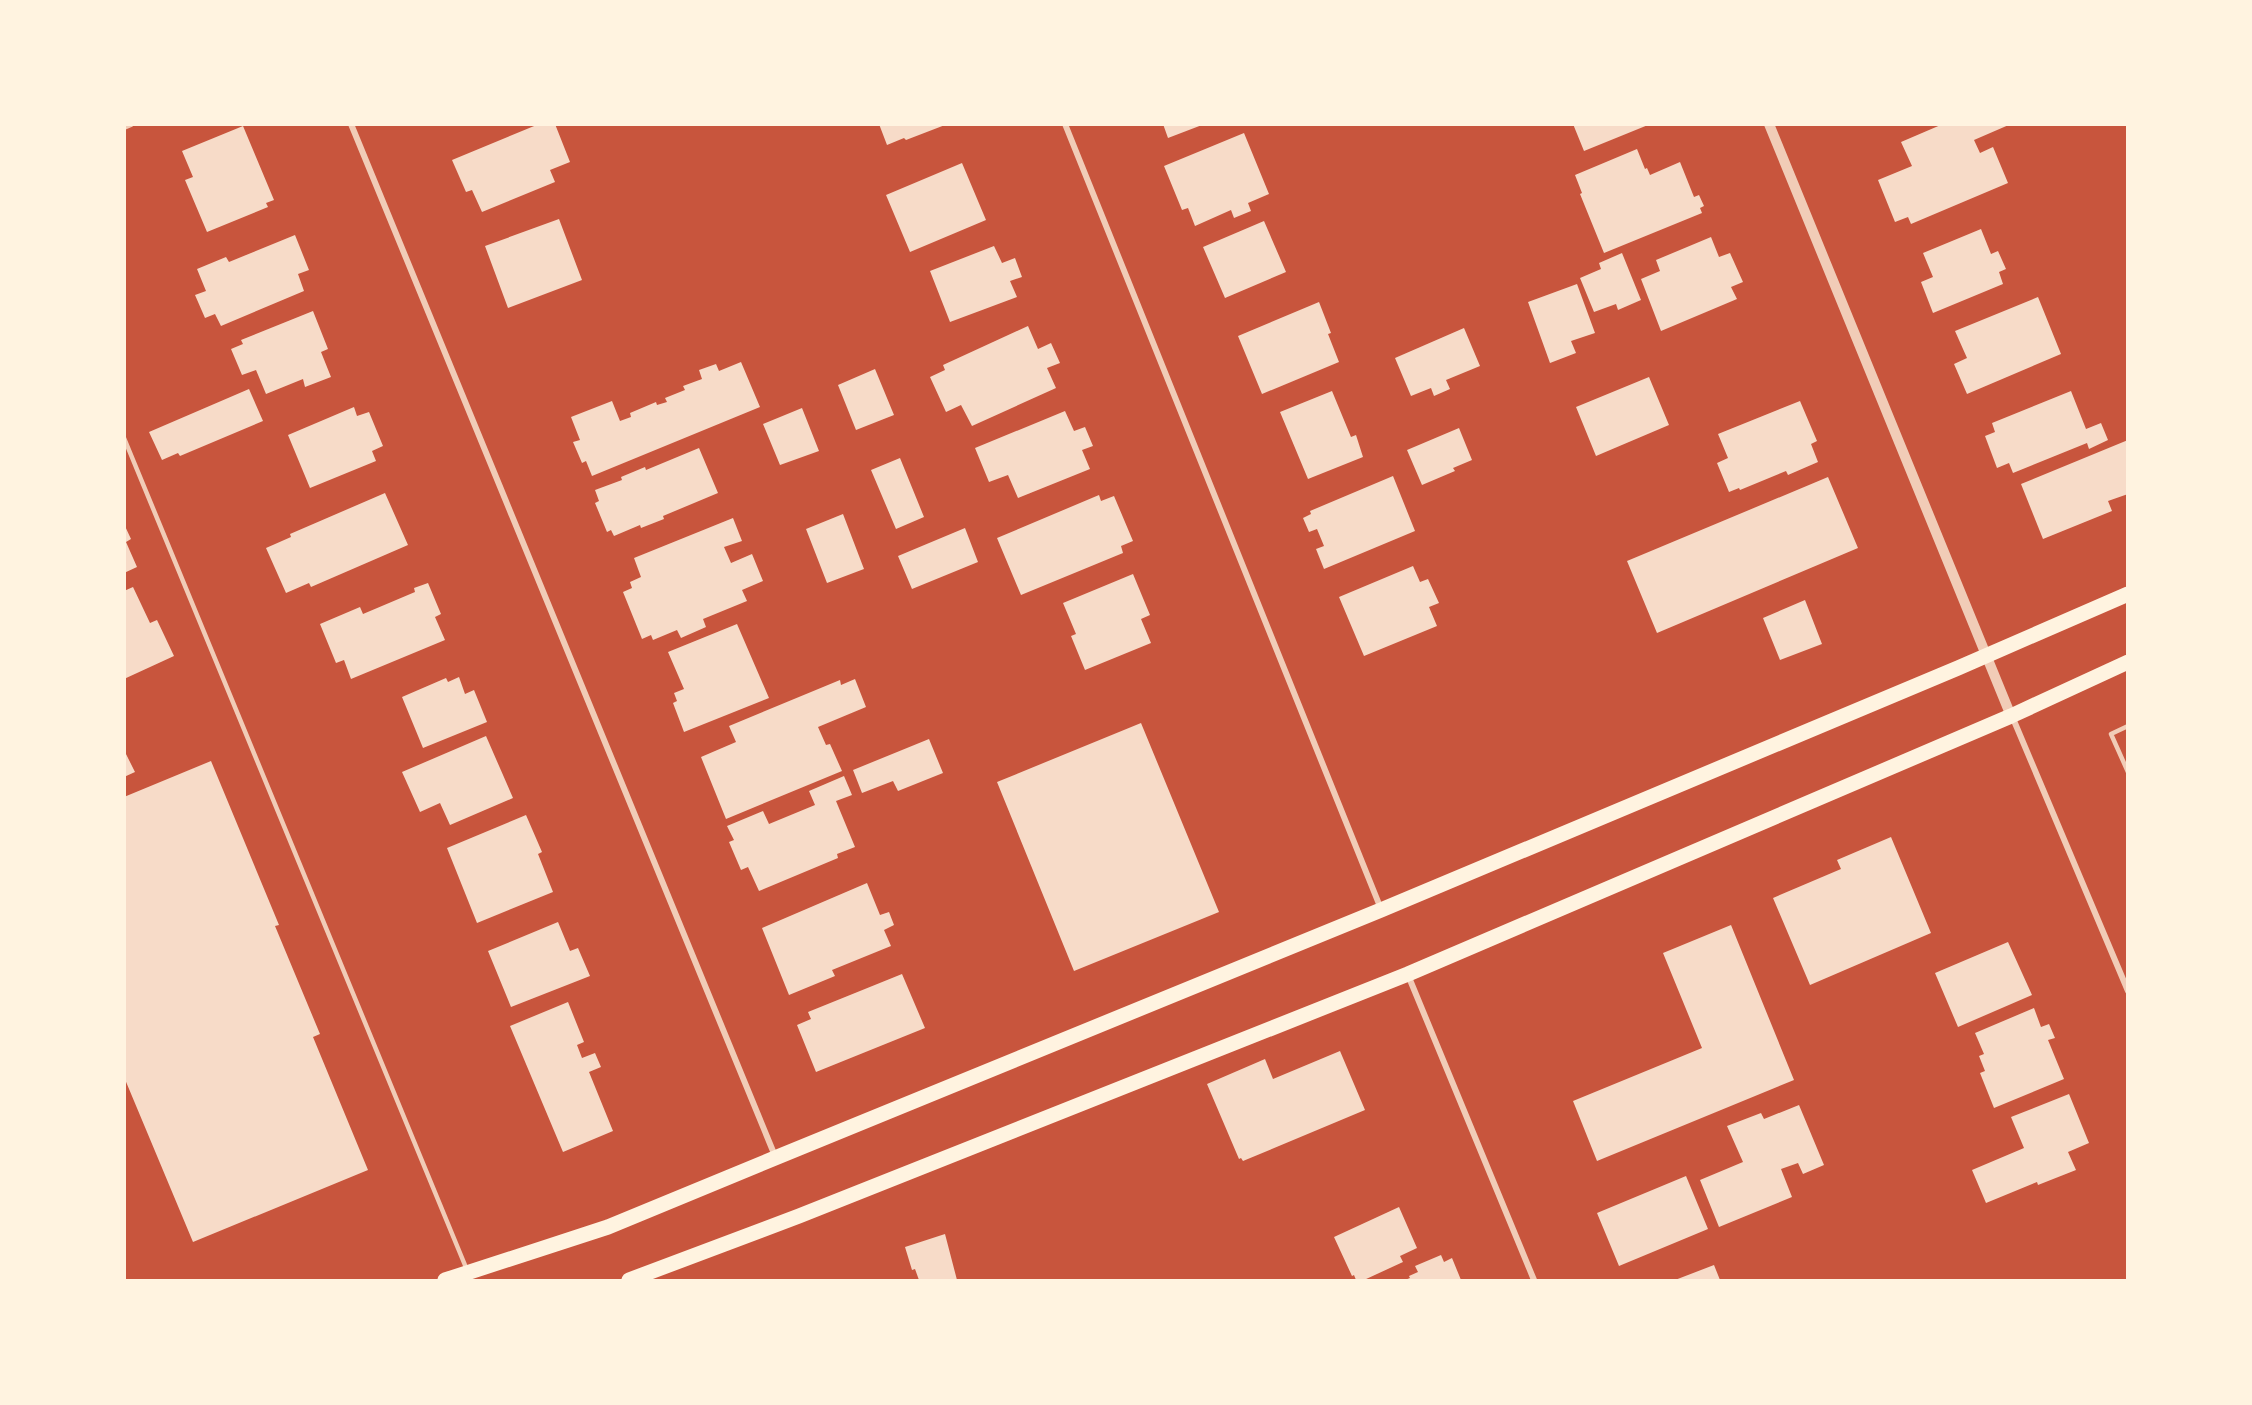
<svg xmlns="http://www.w3.org/2000/svg" width="2252" height="1405" font-family="'Open Sans',sans-serif">
	<rect width="100%" height="100%" fill="#c8553d"/>
	<path fill="#f7dbc8" d="M539,124H555L570,162L550,170L555,182L482,212L472,190L466,192L452,160Z
		M879,124H945V125L906,140L904,138L887,145Z
		M1163,124H1202V125L1168,138Z
		M1573,124H1648V125L1584,151Z
		M1943,124H2011L1974,140L1980,153L1993,147L2008,183L1911,224L1908,217L1895,222L1878,180L1912,166L1901,142Z
		M243,126L274,200L266,203L268,207L207,232L185,180L193,177L182,151Z
		M1244,133L1269,194L1248,203L1251,211L1234,218L1231,210L1195,226L1188,208L1182,210L1164,166Z
		M1637,149L1645,169L1647,168L1650,175L1680,162L1694,197L1699,195L1704,206L1700,208L1702,213L1604,253L1580,194L1582,193L1575,175Z
		M962,163L986,220L910,252L886,195Z
		M559,219L582,280L508,308L485,246Z
		M1264,221L1286,272L1225,298L1203,247Z
		M1981,229L1991,254L1998,251L2006,269L1999,272L2003,284L1933,313L1921,282L1933,277L1923,253Z
		M295,235L309,270L298,274L304,291L221,326L215,314L205,318L195,295L206,291L197,269L226,257L229,262Z
		M1711,237L1719,257L1730,253L1743,282L1731,287L1737,299L1661,331L1641,279L1660,271L1656,260Z
		M994,246L1002,263L1015,258L1022,277L1010,281L1017,297L950,322L930,271Z
		M1622,253L1641,300L1618,310L1616,304L1594,312L1580,278L1601,269L1599,263Z
		M1577,284L1595,333L1571,341L1576,353L1550,363L1528,302Z
		M2038,297L2061,354L1967,394L1954,364L1967,358L1955,331Z
		M1319,302L1331,333L1328,334L1339,362L1262,394L1238,336Z
		M313,311L328,349L321,352L331,377L305,387L303,379L266,394L256,370L242,375L231,349L243,344L241,340Z
		M1028,326L1038,349L1051,343L1060,363L1047,368L1056,388L972,426L961,405L946,412L930,377L945,370L943,365Z
		M1464,328L1480,366L1446,380L1450,389L1434,396L1431,388L1411,396L1395,358Z
		M741,362L760,407L592,476L586,461L582,463L573,442L580,440L571,417L612,401L620,421L631,417L630,413L656,402L657,405L667,402L665,398L685,390L683,386L702,379L699,370L716,364L719,371Z
		M875,369L894,415L856,430L838,385Z
		M1649,377L1669,425L1596,456L1576,407Z
		M249,389L263,421L180,456L178,453L162,460L149,432Z
		M1332,391L1351,437L1356,435L1363,457L1308,479L1280,412Z
		M2071,391L2086,429L2101,423L2108,440L2089,449L2087,443L2013,473L2009,463L1997,468L1985,436L1995,432L1992,423Z
		M1800,401L1817,441L1811,444L1818,462L1788,475L1786,471L1740,490L1739,488L1729,492L1717,463L1728,458L1718,434Z
		M354,407L357,416L369,412L383,446L372,451L376,461L310,488L288,435Z
		M802,408L819,451L780,465L763,424Z
		M1065,411L1074,431L1085,427L1093,446L1082,450L1090,469L1018,498L1008,475L989,482L975,448Z
		M1459,428L1472,460L1453,468L1455,471L1422,485L1407,450Z
		M2128,440V494L2108,501L2112,511L2043,539L2021,484Z
		M699,448L718,493L663,516L664,519L641,528L640,525L614,536L611,530L607,532L595,503L599,501L595,490L622,480L621,477L645,467L646,470Z
		M900,458L924,517L896,529L871,470Z
		M1393,476L1415,531L1324,569L1316,549L1324,546L1317,529L1309,532L1303,518L1311,514L1310,511Z
		M1828,477L1858,548L1657,633L1627,561Z
		M385,493L408,545L311,587L309,583L286,593L266,548L291,537L290,534Z
		M1099,495L1101,501L1114,496L1133,541L1121,546L1123,553L1021,595L997,538Z
		M843,514L864,569L827,583L806,529Z
		M733,518L742,541L724,547L731,563L752,554L763,581L742,590L747,601L703,619L706,627L681,638L677,630L653,640L651,635L642,639L623,592L632,588L630,582L641,577L634,558Z
		M124,524L131,539L126,542L137,567L124,573Z
		M965,528L978,562L912,589L898,556Z
		M1413,566L1420,582L1428,579L1439,603L1429,607L1437,626L1364,656L1339,597Z
		M1133,574L1150,615L1141,619L1151,643L1085,670L1071,636L1076,634L1063,603Z
		M428,583L441,614L435,617L445,640L351,679L344,660L336,663L320,624L360,607L363,614L415,592L414,588Z
		M133,587L150,623L157,620L174,656L124,679V591Z
		M1805,600L1822,644L1780,660L1763,618Z
		M737,624L769,698L684,732L673,703L677,701L674,693L684,689L668,652Z
		M459,677L465,694L474,690L487,722L423,748L402,697L446,678L448,682Z
		M855,679L866,707L818,727L826,745L830,744L842,771L726,819L701,757L736,742L729,726L840,680L841,685Z
		M1141,723L1219,912L1074,971L997,782Z
		M486,736L513,798L450,825L440,803L420,812L402,772Z
		M929,739L943,773L898,791L893,781L862,793L853,770Z
		M124,750L135,772L124,777Z
		M211,761L279,925L275,926L320,1034L313,1037L368,1170L193,1242L124,1077V797Z
		M844,776L852,795L836,801L855,847L837,854L838,858L759,891L748,867L741,870L729,842L734,840L727,826L763,811L769,824L815,805L809,791Z
		M526,815L542,852L538,854L553,892L477,923L447,848Z
		M1891,837L1931,933L1810,985L1773,898L1841,869L1837,860Z
		M867,883L880,915L889,912L894,925L884,930L891,946L832,970L835,976L789,995L762,928Z
		M558,922L570,951L578,948L590,976L511,1007L488,951Z
		M1731,925L1794,1080L1597,1161L1573,1101L1702,1048L1663,953Z
		M2008,942L2032,995L1958,1027L1935,973Z
		M902,974L925,1028L816,1072L797,1025L811,1019L808,1012Z
		M568,1002L584,1042L577,1045L582,1058L595,1053L601,1067L589,1072L613,1131L563,1152L510,1026Z
		M2034,1008L2041,1027L2049,1024L2055,1038L2048,1040L2064,1079L1994,1108L1980,1073L1985,1071L1979,1056L1984,1054L1975,1033Z
		M1340,1051L1365,1110L1243,1161L1241,1158L1239,1159L1207,1084L1265,1059L1273,1079Z
		M2069,1094L2089,1143L2068,1152L2076,1170L2038,1185L2037,1182L1986,1203L1972,1170L2024,1148L2011,1117Z
		M1799,1105L1824,1165L1803,1174L1798,1163L1781,1169L1792,1197L1719,1227L1700,1180L1743,1162L1727,1126L1761,1113L1764,1119Z
		M1686,1176L1708,1229L1619,1266L1597,1213Z
		M1399,1207L1417,1248L1400,1256L1403,1262L1364,1280H1356L1354,1275L1352,1276L1334,1237Z
		M945,1234L957,1280H919L915,1269L912,1270L905,1247Z
		M1441,1255L1444,1262L1452,1258L1461,1280H1405L1410,1278L1409,1276L1418,1272L1415,1266Z
		M1714,1265L1720,1280H1675Z"/>
	<g fill="none" stroke-linecap="round" stroke-linejoin="round">
		<path stroke="#f1ccb7" stroke-width="4.5" d="M124,438L467,1270
			M2128,726L2111,734L2128,772"/>
		<path stroke="#f1ccb7" stroke-width="6" d="M351,124L775,1156
			M1065,124L1381,909
			M124,127L131,124
			M2012,716L2128,991
			M1408,975L1534,1280"/>
		<path stroke="#f1ccb7" stroke-width="10" d="M1769,124L2011,716"/>
		<path stroke="#fff3e0" stroke-width="15" d="M445,1280L608,1227L775,1158L1381,910L1958,668L2128,594
			M629,1280L799,1216L1408,974L2011,716L2128,662"/>
	</g>
	<rect width="2252" height="1405" fill="none" stroke="#fff3e0" stroke-width="252"/>
</svg>
